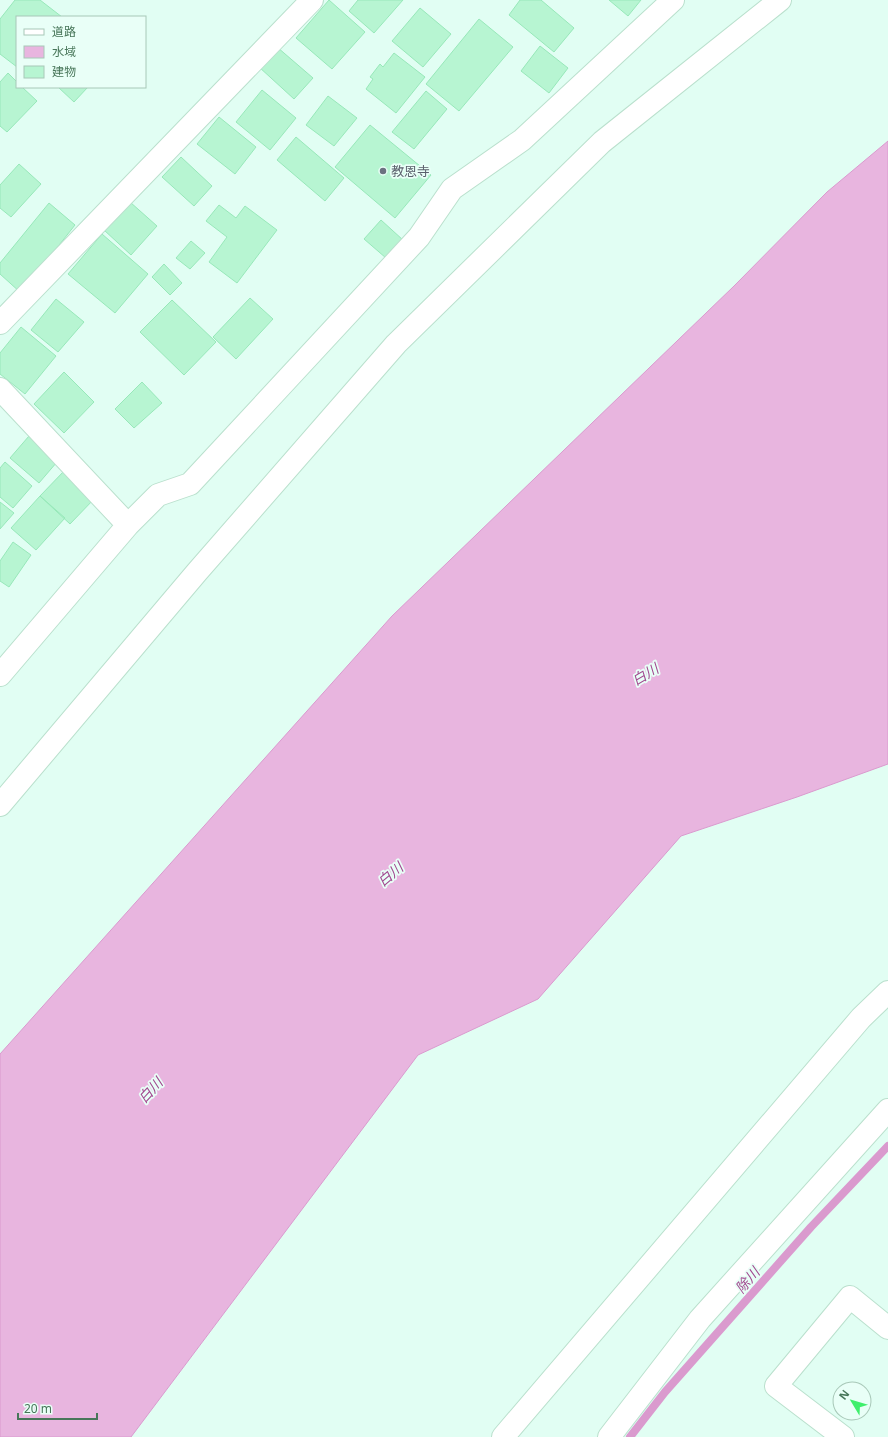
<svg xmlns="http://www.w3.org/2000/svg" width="888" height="1437" font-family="'Noto Sans','Noto Sans JP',sans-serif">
	<rect width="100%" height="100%" fill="#e1fef3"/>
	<path fill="#e8b5df" stroke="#da9ace" d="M888,141V764L797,797L681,836L538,999L418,1055L131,1437H0V1054L392,616L734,286L827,192Z"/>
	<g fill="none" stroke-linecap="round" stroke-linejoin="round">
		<path stroke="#da9ace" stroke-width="8" d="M630,1437L665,1392L811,1227L888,1146"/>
	</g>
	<path fill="#b7f5d2" stroke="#97e8b9" d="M15,0H40L62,17H17V67L0,54V19Z
		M329,0L365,32L332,69L296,38Z
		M358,0H403L374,33L349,11Z
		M520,0H541L574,28L554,52L509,15Z
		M609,0H641L628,16Z
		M420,8L451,34L423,67L392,41Z
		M479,19L513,47L459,111L426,84Z
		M540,46L568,68L549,93L521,71Z
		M277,47L313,78L294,99L259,67Z
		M394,53L425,77L396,113L366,89L373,79L370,77L380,64L383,67Z
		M8,73L17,82V87H22L37,101L7,132L0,126V82Z
		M58,87H88L74,102Z
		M262,90L296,118L270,150L236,122Z
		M426,91L447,109L414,149L392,132Z
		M328,96L357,118L334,146L306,125Z
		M219,117L256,147L235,174L197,144Z
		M370,125L431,175L395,218L335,167Z
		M296,137L344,178L325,201L277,160Z
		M181,157L212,186L194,206L162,177Z
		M19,164L41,184L11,217L0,208V185Z
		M130,202L157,226L131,255L104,230Z
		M49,203L75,225L21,293L0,274V263Z
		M219,205L236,218L245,206L277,230L237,283L209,262L227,237L206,221Z
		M381,220L403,240L386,258L364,239Z
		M102,234L148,274L115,313L68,274Z
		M191,241L205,253L190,269L176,258Z
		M164,264L182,283L170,295L152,277Z
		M250,298L273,319L236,359L213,337Z
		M56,299L84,322L58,352L31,330Z
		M172,300L216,342L184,375L140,332Z
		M21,327L56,356L25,394L0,374V353Z
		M64,372L94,402L64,433L34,404Z
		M142,382L162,403L134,428L115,409Z
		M29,436L57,462L39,483L10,458Z
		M5,462L32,486L13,508L0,497V468Z
		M65,470L95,498L70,524L40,496Z
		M40,496L65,518L36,550L11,528Z
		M0,502L14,513L0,529Z
		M13,542L31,555L9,587L0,581V561Z"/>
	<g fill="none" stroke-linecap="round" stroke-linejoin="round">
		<g stroke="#bae0cd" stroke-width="24">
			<path id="minor" d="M0,323L312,0
				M0,389L128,525
				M0,675L128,525L158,495L190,484L419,237L452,189L522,140L673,0
				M0,805L197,572L396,344L602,142L780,0
				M503,1437L861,1018L888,992
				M609,1437L700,1319L888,1110
				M843,1437L776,1386L850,1297L888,1328"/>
		</g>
		<use href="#minor" stroke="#fff" stroke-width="22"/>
	</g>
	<circle fill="#6b7280" stroke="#e9fff7" stroke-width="1.5" cx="383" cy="171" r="4"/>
	<g text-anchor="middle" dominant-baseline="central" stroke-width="3.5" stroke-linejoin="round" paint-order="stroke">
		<g font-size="13" fill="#5b616d" stroke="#e9fff7" text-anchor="start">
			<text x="391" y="171">教恩寺</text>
		</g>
		<g font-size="14" font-style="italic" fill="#a1478f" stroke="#e9fff7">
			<text transform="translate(645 674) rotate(-31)">白川</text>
			<text transform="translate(390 874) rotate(-40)">白川</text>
			<text transform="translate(150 1090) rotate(-47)">白川</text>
			<text transform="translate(747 1280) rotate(-49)">除川</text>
		</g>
	</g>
	<rect x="16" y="16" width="130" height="72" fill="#e9fff7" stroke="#a8c8b8"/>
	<rect x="24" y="29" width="20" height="6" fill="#ffffff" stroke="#a8c8b8"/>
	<text x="52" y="36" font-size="12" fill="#477659">道路</text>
	<rect x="24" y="46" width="20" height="12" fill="#e8b5df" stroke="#a8c8b8"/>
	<text x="52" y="56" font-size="12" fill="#477659">水域</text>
	<rect x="24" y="66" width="20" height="12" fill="#b7f5d2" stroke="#a8c8b8"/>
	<text x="52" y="76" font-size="12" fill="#477659">建物</text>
	<g transform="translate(852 1401) rotate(308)"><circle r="19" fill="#e9fff7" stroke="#a8c8b8"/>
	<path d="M0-3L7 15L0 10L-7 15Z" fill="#3fef6c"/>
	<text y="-6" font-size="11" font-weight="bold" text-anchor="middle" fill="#477659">N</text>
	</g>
	<path d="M18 1413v6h79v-6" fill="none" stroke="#477659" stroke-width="2"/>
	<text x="24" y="1413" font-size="12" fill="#477659" stroke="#e9fff7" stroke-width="3" paint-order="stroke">20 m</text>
</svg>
